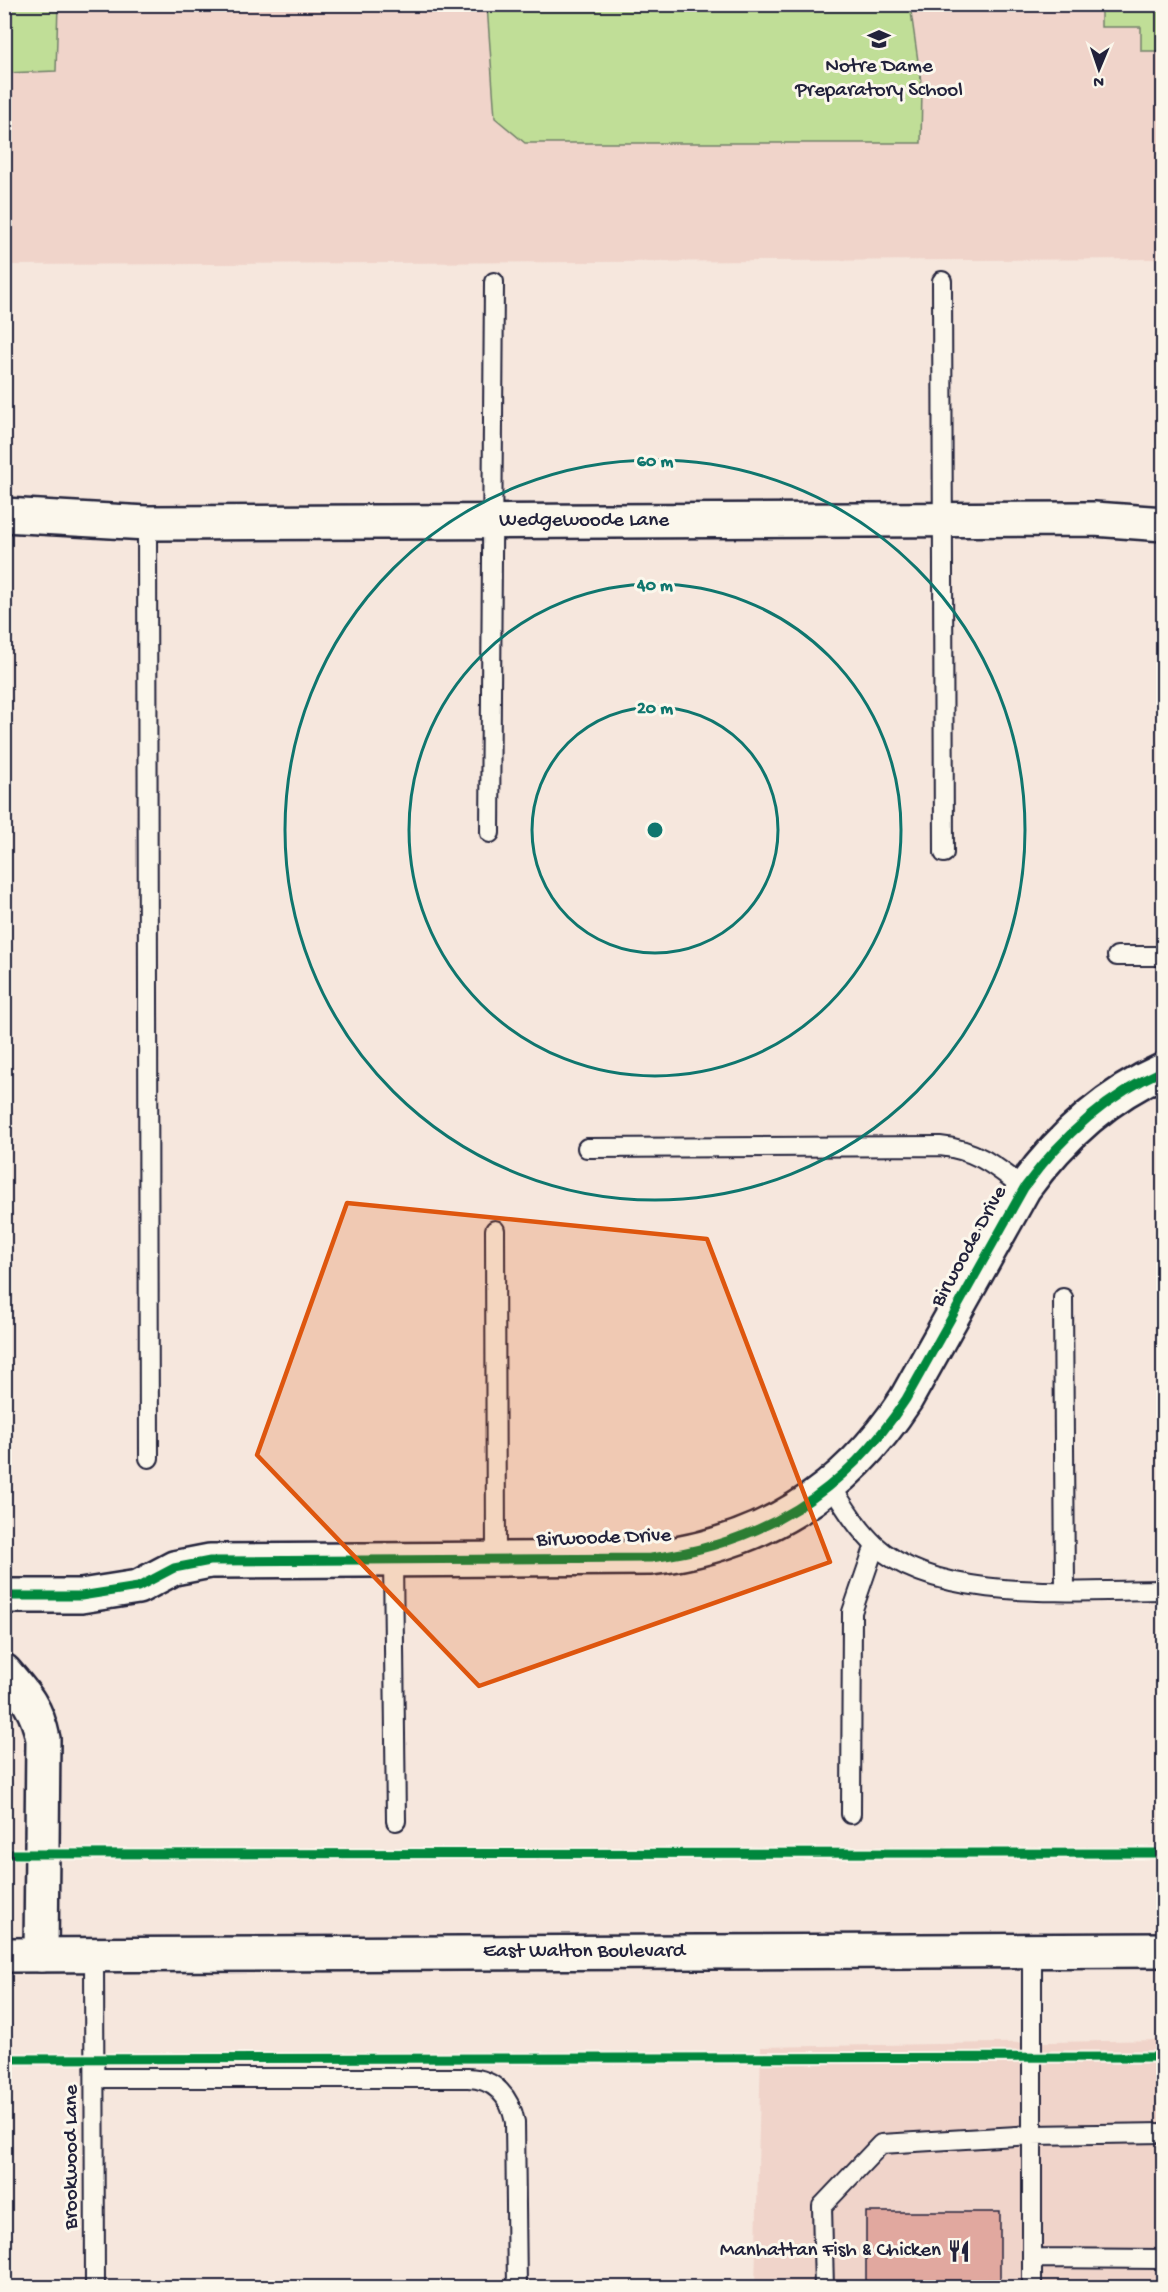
<svg xmlns="http://www.w3.org/2000/svg" width="1168" height="2292" font-family="'Gochi Hand',sans-serif">
	<rect width="100%" height="100%" fill="#f6e7dd"/>
	<filter id="ink" filterUnits="userSpaceOnUse"><feTurbulence type="fractalNoise" baseFrequency=".0167" numOctaves="2"/><feDisplacementMap in="SourceGraphic" scale="12" xChannelSelector="R" yChannelSelector="G"/><feConvolveMatrix kernelMatrix="1 2 1 2 8 2 1 2 1" color-interpolation-filters="sRGB"/></filter>
	<g filter="url(#ink)">
		<path fill="#f0d4ca" d="M4,5H1163V259L5,265Z
			M1163,2040V2287L755,2288L761,2047Z"/>
		<path fill="#c0de97" stroke="#718069" stroke-width="1.5" d="M4,5H58L56,71L5,73Z
			M487,5H910L922,89L921,143H525L495,118Z
			M1101,5H1163V51H1141V27H1101Z"/>
		<path fill="#e1a89f" stroke="#22223b" stroke-width="1.5" d="M866,2212H1000V2288H866Z"/>
		<g fill="none" stroke-linecap="round" stroke-linejoin="round">
			<g stroke="#22223b" stroke-width="22">
				<path id="lane" d="M942,281L944,853
					M147,523L149,1458
					M490,833L494,282
					M1117,956H1164
					M587,1148L940,1146C977,1150 995,1166 1024,1188
					M495,1230L496,1560
					M1063,1298L1065,1590
					M831,1486C844,1506 857,1528 875,1545C938,1604 1081,1590 1164,1590
					M393,1560L396,1821
					M851,1814L852,1612L875,1545
					M94,1954L95,2288
					M95,2078H468C495,2079 510,2097 515,2122L517,2288
					M1032,2258L1164,2259
					M824,2288L822,2206L881,2144L1032,2135V1950
					M1032,2288V2135L1164,2133"/>
			</g>
			<g stroke="#22223b" stroke-width="38">
				<path id="street" d="M4,515L147,523L1094,519L1164,524
					M4,1596H81L138,1587L174,1568L210,1561L651,1558C762,1544 845,1493 906,1399L1024,1188C1061,1137 1105,1096 1164,1070
					M4,1671C24,1694 37,1708 43,1739L41,1955"/>
			</g>
			<g stroke="#22223b" stroke-width="38">
				<path id="secondary" d="M4,1955L1164,1950"/>
			</g>
			<use href="#lane" stroke="#fbf7ec" stroke-width="18"/>
			<use href="#street" stroke="#fbf7ec" stroke-width="33"/>
			<use href="#secondary" stroke="#fbf7ec" stroke-width="33"/>
			<g stroke="#fbf7ec" stroke-width="13">
				<path id="cycleway" d="M4,1596H81L138,1587L174,1568L210,1561L651,1558C762,1544 845,1493 906,1399L1024,1188C1061,1137 1105,1096 1164,1070
					M4,1854L1164,1853
					M4,2059L1164,2057"/>
			</g>
			<use href="#cycleway" stroke="#00873e" stroke-width="9"/>
		</g>
	</g>
	<path fill="#de560e" fill-opacity="0.2" stroke="#de560e" stroke-width="4.5" stroke-linejoin="round" d="M347,1203L707,1239L830,1562L479,1686L257,1455Z"/>
	<g fill="none" stroke="#0f766e" stroke-width="3">
		<circle cx="655" cy="830" r="123"/>
		<circle cx="655" cy="830" r="246"/>
		<circle cx="655" cy="830" r="370"/>
	</g>
	<defs>
		<g id="school-bare" transform="scale(1.8)"><path d="M0-5L7-2L0 1L-7-2ZM-4 1L0 2.5L4 1V4Q0 6-4 4Z" fill="#22223b" stroke="#fbf7ec" stroke-width="2.5" paint-order="stroke"/></g>
		<g id="restaurant-bare" transform="scale(1.8)"><path d="M-5-6h1v4h1v-4h1v4h1v-4h1v5L-1.5 .5V6h-2V.5L-5-1ZM5-6V6H3V1.5H1.5Q1.5-4 5-6Z" fill="#22223b" stroke="#fbf7ec" stroke-width="2.5" paint-order="stroke"/></g>
	</defs>
	<g fill-rule="evenodd">
		<use href="#school-bare" x="879" y="39"/>
		<use href="#restaurant-bare" x="959" y="2251"/>
	</g>
	<g text-anchor="middle" dominant-baseline="central" stroke-width="6" stroke-linejoin="round" paint-order="stroke">
		<g font-size="21" fill="#22223b" stroke="#fbf7ec">
			<text x="879" y="67">Notre Dame<tspan x="879" dy="24">Preparatory School</tspan></text>
			<text x="941" y="2251" text-anchor="end">Manhattan Fish &amp; Chicken</text>
		</g>
		<g font-size="21" fill="#22223b" stroke="#fbf7ec">
			<text x="584" y="521">Wedgewoode Lane</text>
			<text transform="translate(970 1247) rotate(-61)">Birwoode Drive</text>
			<text transform="translate(604 1539) rotate(-2)">Birwoode Drive</text>
			<text x="584" y="1952">East Walton Boulevard</text>
			<text transform="translate(72 2157) rotate(-90)">Brookwood Lane</text>
		</g>
	</g>
	<circle cx="655" cy="830" r="9" fill="#0f766e" stroke="#fbf7ec" stroke-width="3"/>
	<g font-size="18" text-anchor="middle" font-weight="bold" fill="#0f766e" stroke="#fbf7ec" stroke-width="6" stroke-linejoin="round" paint-order="stroke">
		<text x="655" y="466">60 m</text>
		<text x="655" y="590">40 m</text>
		<text x="655" y="713">20 m</text>
	</g>
	<rect width="1168" height="2292" fill="none" stroke="#fbf7ec" stroke-width="24"/>
	<rect x="12" y="12" width="1144" height="2268" fill="none" stroke="#22223b" stroke-width="2" filter="url(#ink)"/>
	<g transform="translate(1099 69) rotate(182)" stroke="#fbf7ec" stroke-width="4.5" paint-order="stroke">
	<path d="M0-4.5L10 22L0 15L-10 22Z" fill="#22223b"/>
	<text y="-9" font-size="16" font-weight="bold" text-anchor="middle" fill="#22223b">N</text>
	</g>
</svg>
